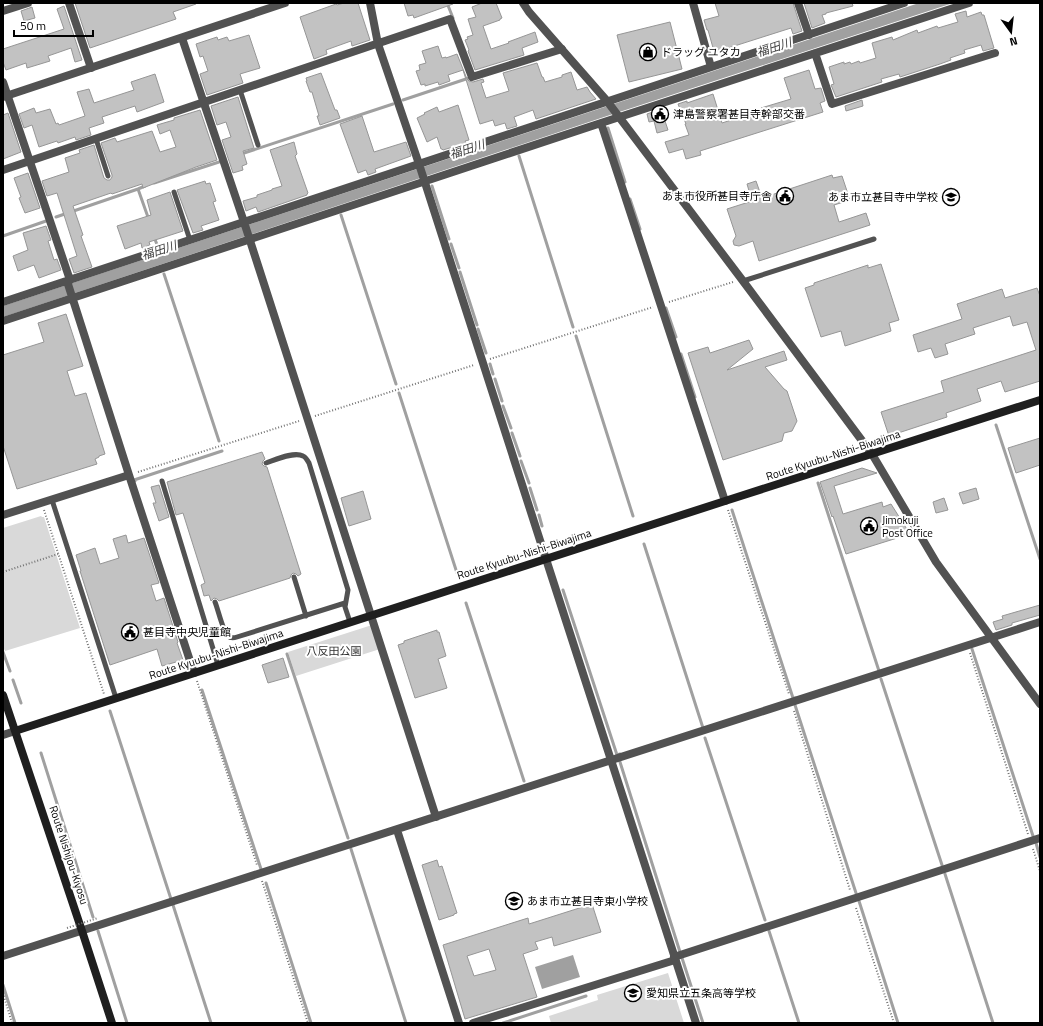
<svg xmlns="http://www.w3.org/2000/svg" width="1043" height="1026" font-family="'Titillium Web','Noto Sans JP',sans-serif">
	<rect width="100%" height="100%" fill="#fff"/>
	<path fill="#d9d9d9" d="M41,516L42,517H44L80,628L5,651L3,647V528Z
		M372,625L380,649L296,676L288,652Z
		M668,973L684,1023H551L549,1016L598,1000L597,995Z"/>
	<path fill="#a0a0a0" d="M919,3H953L604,117L3,317V306Z
		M573,955L580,977L542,989L535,967Z"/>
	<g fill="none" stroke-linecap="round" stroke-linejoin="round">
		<path stroke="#a0a0a0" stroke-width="3" d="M447,3L453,18
			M403,100L469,78
			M608,128L625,182
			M241,154L393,104
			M519,156L573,327
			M154,183L219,162
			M145,186L138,189L149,220
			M432,186L449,239
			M630,199L640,229
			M341,215L396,384
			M56,217L138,189
			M3,236L46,221
			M154,237L158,247
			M451,244L459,268
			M460,272L477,325
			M164,274L219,441
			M666,308L676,337
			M478,329L486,353
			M576,336L633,516
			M681,354L695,397
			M490,364L493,374
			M495,379L502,401
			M399,393L457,573
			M503,406L511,428
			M996,425L1040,559
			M512,433L520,456
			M521,461L529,483
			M135,481L134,480L222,451
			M818,483L879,671
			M530,488L537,510
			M732,510L793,698H796
			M539,515L542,526
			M644,544L703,728
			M563,590L617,755L620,754
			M466,603L524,781
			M972,649L1033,836
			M3,652L10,671
			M287,654L348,838
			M881,679L942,865
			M13,680L21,703
			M202,690L261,869
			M795,705L856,893
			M110,711L171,899
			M705,738L765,920
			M41,753L93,917
			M620,762L680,952
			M1036,843L1040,857
			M351,849L406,1023
			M945,874L993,1023
			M266,883L311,1023
			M859,901L898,1023
			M173,905L211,1023
			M98,931L127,1023
			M769,931L799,1023
			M682,958L703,1023
			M3,985L15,1023
			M503,1023L586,996"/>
	</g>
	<path fill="#c2c2c2" stroke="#969696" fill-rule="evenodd" d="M75,3H196V4L173,12L176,19L90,48Z
		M344,3H358L370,40L352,46L351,41L326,50L327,54L314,59L300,17L336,4L337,5Z
		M404,3H452L453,4L414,18L413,15L408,16Z
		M482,3H496L502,18L500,19V20L483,26L491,49L509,43L508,42L535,32L538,42L522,48L524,55L475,70L468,51L469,50L465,40L468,39L467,37L473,35L468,19L476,17L472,7Z
		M715,3H793L802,31L793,34L791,28L725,49V52L715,55L708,30H707L704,20L719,16Z
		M804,3H852L853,6L826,13V14L822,15L825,23L812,28Z
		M64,6L82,60L75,62L71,48L48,56L50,61L27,68L26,63L6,70L3,62V49L64,29L57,9Z
		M32,7L35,18L24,21L21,11Z
		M966,11L967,17L981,12L982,15H984L994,48L983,51L981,45L964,50L965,53L950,58L951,60L940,64L900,77L899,74L881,79L882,82L836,97L831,85L834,84L829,67L844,62V64L850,62L851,64L859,61L860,63L876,58L872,43L892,37L893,40L917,30L918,33L937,26L938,28L958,22L955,14Z
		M670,22L682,69L629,82L617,35Z
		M249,35L260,68L240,74L243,83L207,95L200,74L208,71L203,56L200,57L196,44L217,37L218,40L227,37L229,41Z
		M438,46L442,58L446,57V58L457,54L467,79L469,81L473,82L483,79L484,82L481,83L486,98L509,91L503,73L537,63L542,77H543L545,82L562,77V75L571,72L577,90L587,87L590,92L596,99L536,119L533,110L514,117L517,126L507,129L505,123L495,126L493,120L480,124L463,70L448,75L450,81L439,85L438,82L425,86V84L421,85L416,71L420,70L419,65L426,63L422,51Z
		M809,70L815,89L821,88L825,101L820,103L823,112L700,151L701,155L686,159L683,149L669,153L665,142L689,135L685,124H686L678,104L687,101V103L713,94L722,123L762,110L761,108L791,99L784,78Z
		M321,73L335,110H337L340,118L320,125L317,116H319L312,92H310L306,81H307L306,78Z
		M155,74L164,102L137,112L135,106L102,117L104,123L89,128L91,135L76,140L75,137L58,143L57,141L39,147L32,125L24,128L19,114L34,108L36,113L50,109L56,124L58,123L59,125L85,116L77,92L89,89L94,103L134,90L131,82Z
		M238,97L254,148L243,151L247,164L242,166L243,170L233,173L222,140L231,137L226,122L217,125L211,106Z
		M862,100L863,106L846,111L845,106Z
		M458,105L469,140L465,141L466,143L443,150L442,149H441L437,137L427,142L417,118L425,114L424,113L437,107L439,112Z
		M661,109L668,130L657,133L654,121L649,122L647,114Z
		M200,110L217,160L196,167L143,188L142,184L112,194L111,193L73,206L83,235L81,236L92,267L74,273L69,259L77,256L57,193L47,196L42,181L69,172L65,158L80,153L79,150L94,145L104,178L107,180H110L112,177V175L101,143L115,138L117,142L152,131L160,152L176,147L170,130L160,134L157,125L174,120V118Z
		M8,113L21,152L3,159V115Z
		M362,116L374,152L406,142L411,156L375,169L376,172L368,175L366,170L358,173L340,124Z
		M294,142L297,154L295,156L308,193L307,194V195L258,212L256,207L246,211L243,201L257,197V195L272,190V189L282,186L270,150Z
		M28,173L40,208L25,213L19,198L21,197L14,178Z
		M832,175L833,178L842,176L850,200L834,205L839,222L866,213L870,225L759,261L753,241L739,246L734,245L733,241L736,236L727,209L752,201L747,184L756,181L762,198Z
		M205,181L206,184L210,183L216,201L213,202L219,220L201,226L203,230L193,233L177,190Z
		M170,192L183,231L149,242L150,245L142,248L141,243L125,249L117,226L151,215L147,200Z
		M46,226L51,240L48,241L54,260L57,259L61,270L39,278L34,265L18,271L13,256L28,250L23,233Z
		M881,264L899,320L889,323L891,331L845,346L841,331L821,337L805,288L814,285V283L868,265V268Z
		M1037,288L1040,296V381L1005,392L1001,381L977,389L981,401L946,413L947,417L889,436L881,412L944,392L941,381L1036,350L1027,322L1013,326L1010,316L973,328L975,334L945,344L948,354L935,358L931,348L918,352L913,335L962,319L957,304L1002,289L1005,298Z
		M66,314L83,366L67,371L75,396L86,393L105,454L99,456V457L95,459L97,464L17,489L3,446V355L44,342L38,323Z
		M749,340L753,349L727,370L784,351L787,360L765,367L784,389L787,391L797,421L792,431L784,433L782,441L723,460L688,353L708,347L710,353Z
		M1040,438V465L1016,473L1008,448Z
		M262,452L265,459L263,461L262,464L264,466L267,467L301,574L298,576L296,574L293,573L291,575L290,578L219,601L217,599L214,598L211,601L209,595L204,596L201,585L205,583L183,513L176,515L167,482Z
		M862,468L877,473L834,486L843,514L882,502L883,507L891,504L910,534L846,554L833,516L832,517L820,482Z
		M159,485L169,517L159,521L153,503H156L151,487Z
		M976,488L979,499L963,504L959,493Z
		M363,491L371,519L349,526L341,498Z
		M944,498L948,510L936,513L933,502Z
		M126,535L128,543L144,538L159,583L151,585L156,601L164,598L178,642L177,643L183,660L162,666L157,649L110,665L80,571H81L76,555L95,548L100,564L119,558L113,539Z
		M1040,605V615L1012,623V625L996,630L993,622L1003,619L1002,616Z
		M437,630V632H439L446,656L438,659L447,688L415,698L398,645L404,643V641Z
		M283,658L289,677L268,683L262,665Z
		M437,860L439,867L442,866L457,913L454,914V915L439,920L422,865Z
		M592,904L601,932L554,946L552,937L535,942L538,949L523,954L537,997L465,1019L443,945L528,918L529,924ZM489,949L496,970L474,976L467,956Z"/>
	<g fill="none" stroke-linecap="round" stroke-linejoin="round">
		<path stroke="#747474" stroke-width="2" stroke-dasharray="1 2" stroke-linecap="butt" d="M669,302L733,282
			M490,359L653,307
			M315,416L474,365
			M138,472L299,421
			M44,510L104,694
			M728,510L789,694
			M3,572L58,554
			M970,653L1028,834
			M197,681L257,865
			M794,711L850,890
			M1033,849L1040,871
			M262,881L308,1023
			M856,908L894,1023
			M3,993L12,1023"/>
		<path stroke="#525252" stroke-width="5" d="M240,90L258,145
			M96,139L108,176
			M174,192L190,240
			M743,281L874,239
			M266,463C275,460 294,451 303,456C306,457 307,460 309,463L348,590L345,607L350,622
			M162,481L218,665
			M52,500L116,698
			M294,577L306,616
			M215,602C218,609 223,632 228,636C230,638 234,638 237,637L345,603"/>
		<path stroke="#525252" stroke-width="8" d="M69,3L91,68
			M370,3L378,44L419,164L546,559
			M693,3L711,67
			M798,3L809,35
			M3,11L28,3
			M182,38L244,222L436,817
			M815,53L832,104L995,53
			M3,82L70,280
			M601,123L725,501
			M3,170L450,19L472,77L562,49
			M67,281L129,475L194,673
			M3,302L904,3
			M3,321L601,123L969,3
			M872,454L936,562L1040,704
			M3,515L129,475
			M3,735L15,731
			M397,830L459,1023
			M3,956L1040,622
			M674,957L1040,838
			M473,1023L675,960"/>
		<path stroke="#525252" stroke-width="8" d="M523,3L529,12L607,101L743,281L872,454
			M3,97L285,3
			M546,559L696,1023"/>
		<path stroke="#1f1f1f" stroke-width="8" d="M3,695L82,931L112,1023
			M15,731L725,501L1040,400"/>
		<path stroke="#747474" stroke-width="2" stroke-dasharray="1 2" stroke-linecap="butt" d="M67,928L98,918"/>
	</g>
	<defs>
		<g id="shop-ring" transform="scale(0.9)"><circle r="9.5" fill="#fff" stroke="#000" stroke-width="1.5"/><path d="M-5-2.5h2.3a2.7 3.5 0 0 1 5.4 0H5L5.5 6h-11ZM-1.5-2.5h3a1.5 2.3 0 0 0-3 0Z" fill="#000"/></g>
		<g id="civic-ring" transform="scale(0.9)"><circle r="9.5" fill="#fff" stroke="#000" stroke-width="1.5"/><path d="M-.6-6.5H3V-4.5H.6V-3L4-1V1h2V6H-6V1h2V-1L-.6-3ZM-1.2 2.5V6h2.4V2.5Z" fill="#000"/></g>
		<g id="school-ring" transform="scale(0.9)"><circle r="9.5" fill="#fff" stroke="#000" stroke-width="1.5"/><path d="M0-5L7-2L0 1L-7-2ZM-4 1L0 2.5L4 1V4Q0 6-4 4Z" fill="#000"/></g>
	</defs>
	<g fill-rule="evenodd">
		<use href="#shop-ring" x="648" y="52"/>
		<use href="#civic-ring" x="660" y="114"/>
		<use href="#civic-ring" x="785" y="196"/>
		<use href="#school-ring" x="951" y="197"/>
		<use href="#civic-ring" x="869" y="526"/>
		<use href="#civic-ring" x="130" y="632"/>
		<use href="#school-ring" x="514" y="901"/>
		<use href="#school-ring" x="633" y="993"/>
	</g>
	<g text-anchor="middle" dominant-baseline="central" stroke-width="4" stroke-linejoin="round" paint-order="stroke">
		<g font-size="11" fill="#000" stroke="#fff" text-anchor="start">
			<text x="661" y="52">ドラッグ ユタカ</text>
			<text x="673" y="114">津島警察署甚目寺幹部交番</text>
			<text x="772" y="196" text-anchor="end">あま市役所甚目寺庁舎</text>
			<text x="938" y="197" text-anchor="end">あま市立甚目寺中学校</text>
			<text x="882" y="520">Jimokuji<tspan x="882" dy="13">Post Office</tspan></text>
			<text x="143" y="632">甚目寺中央児童館</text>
			<text x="527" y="901">あま市立甚目寺東小学校</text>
			<text x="646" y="993">愛知県立五条高等学校</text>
		</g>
		<g font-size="11" fill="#000" stroke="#fff">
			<text transform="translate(833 455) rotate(-18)">Route Kyuubu-Nishi-Biwajima</text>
			<text transform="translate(524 554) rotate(-18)">Route Kyuubu-Nishi-Biwajima</text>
			<text transform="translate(216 654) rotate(-18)">Route Kyuubu-Nishi-Biwajima</text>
			<text transform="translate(69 855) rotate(72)">Route Nishijou-Kiyosu</text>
		</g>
		<g font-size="11" fill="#303030" stroke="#fff">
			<text x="334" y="651">八反田公園</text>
		</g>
		<g font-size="12" font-style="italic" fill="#414141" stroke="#fff">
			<text transform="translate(774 47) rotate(-18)">福田川</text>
			<text transform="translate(467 149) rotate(-18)">福田川</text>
			<text transform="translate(159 250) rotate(-18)">福田川</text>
		</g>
	</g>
	<rect width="1043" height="1026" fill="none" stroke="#000000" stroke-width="8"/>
	<g transform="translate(1011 32) rotate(165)" stroke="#ffffff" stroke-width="3" paint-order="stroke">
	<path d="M0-3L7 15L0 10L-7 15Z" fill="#000000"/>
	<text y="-6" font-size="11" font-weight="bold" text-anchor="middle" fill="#000000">N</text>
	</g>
	<path d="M14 30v6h79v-6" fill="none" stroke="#000000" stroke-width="2"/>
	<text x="20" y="30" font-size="12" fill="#000000" stroke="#ffffff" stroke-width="3" paint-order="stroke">50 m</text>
</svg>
